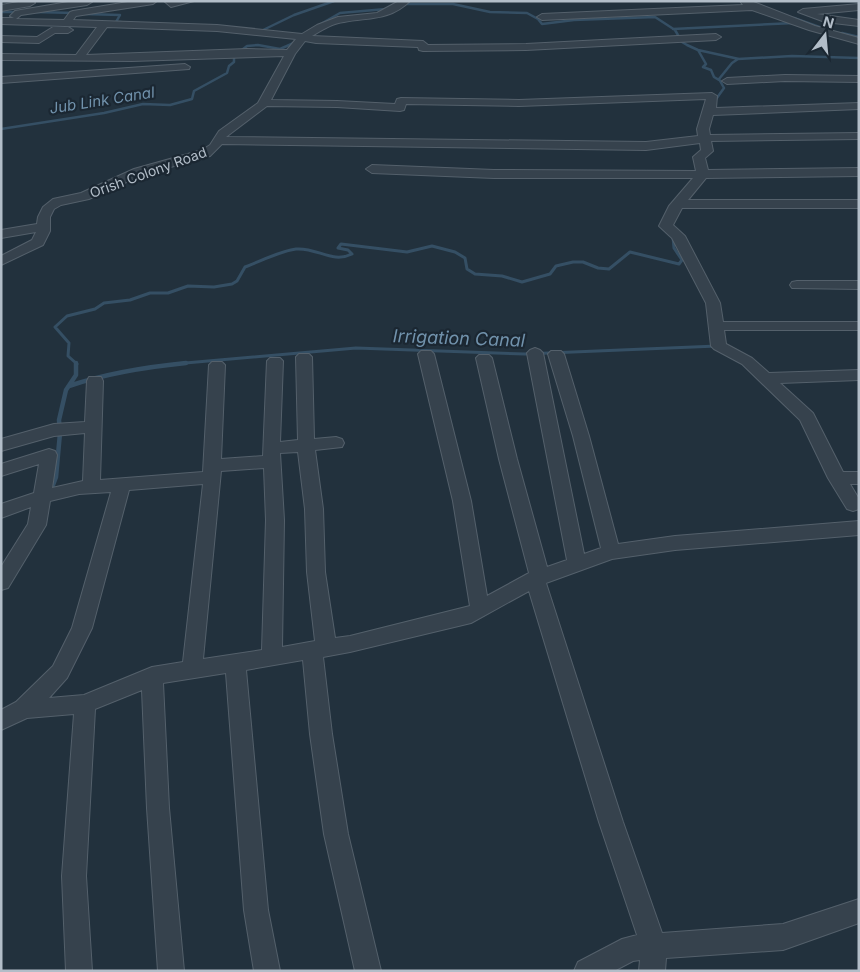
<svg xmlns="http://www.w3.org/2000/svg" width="860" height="972" font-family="Inter,sans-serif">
	<rect width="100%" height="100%" fill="#22313d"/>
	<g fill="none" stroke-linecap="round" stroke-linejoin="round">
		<path stroke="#354f64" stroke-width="2.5" d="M402,4H453L490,12L527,13L538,19L542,24L574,20L655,17L675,30L682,42L687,45L698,50L739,59
			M1,12H20
			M35,12L75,13
			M85,14L120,15L116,22H121
			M794,18L825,29
			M312,29L340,13L386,9
			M673,29L794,23
			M261,31L294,15L334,1
			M842,33L859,37
			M698,50L706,64L703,67L711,70L714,77L719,80
			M714,102L724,88L719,79L732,63L738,59L792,56L859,58
			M1,129L104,113L143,104L170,105L192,99L194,91L227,73L229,66L234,62V56L247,46L258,45L280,49L296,42"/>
		<path stroke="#354f64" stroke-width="3" d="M77,364L68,356L69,343L55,327L67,316L95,309L104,303L130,300L150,293H168L188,286L214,287L232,284L237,281L245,267C261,261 280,251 296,249C317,247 332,264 352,254L348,250L338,248L341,244L407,252L432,246L455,252L465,258L467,269L475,274L502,276L522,282L550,274L556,266L573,262H583L598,268L609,269L630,252L679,264L682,260L674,248L673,237
			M174,364L356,348L525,354L717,346"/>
		<path stroke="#354f64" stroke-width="4.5" d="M69,386C107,373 146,367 186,363
			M50,493L56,477L60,433L59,420L66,390L76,375V363"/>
		<g stroke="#54606b" stroke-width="2">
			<path id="minor" d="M24,1H33L35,3L30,6L1,11V5Z
				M74,1L92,2L87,5L21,15L16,19L64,20L70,12L73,11L134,1H157L153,4L76,16L73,20L217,25L302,34L317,25L338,17L377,13L399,1H410C389,21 370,17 344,22C333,23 322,30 312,36L423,41L428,45L526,44L716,34L721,37L716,40L526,50L423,51L419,50L418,47L316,43L305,41L295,54L271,100L337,101L395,104L397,99L401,98L519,100L712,93L717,96L716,108L859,103V109L713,115L709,129L710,135L859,133V139L711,141L713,151L705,158L708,170L859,168V176L706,178L688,200H859V208H682L673,225L685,236L720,303L723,322H859V330H724L726,344L752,358L769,373L859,370V380L780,383L813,413L843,472H859V484H850L859,499V509L853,511L847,509L828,478L800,420L742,364L714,349L711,346L706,303L672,238L659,226L669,206L693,178H494L372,173L366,169L372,165L494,170L696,171L693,157L701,150L700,143L646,150L222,144L210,156L142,175L89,199L61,205L54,209L50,217V231L43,245L1,265V256L32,240L36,232L1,238V230L37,224L38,217L43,207L53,199L81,193L134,169L202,150L210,145L219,131L258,103L284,56L132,61L1,60V54L76,55L97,27L1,24V18H14L10,16L15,11ZM107,27L217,31L296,39L287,50L247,49L86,55ZM706,99L697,129L698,136L646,142L226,137L267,106L337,107L400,111L404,110L406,104L519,106Z
				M164,1H194L171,7Z
				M740,1H751L815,26L859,38V44L809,30L752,10L542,20L537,17L542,14L743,5Z
				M859,4V10L817,14L859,20V26L825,22L798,12L803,9Z
				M53,27H68L73,30L68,33H55L39,43L1,42V36L37,37Z
				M185,64L190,67L189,69L1,83V77Z
				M785,75L859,76V82L785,81L727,84L722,81L727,78Z
				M797,281H859V289L792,288L790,285L792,282Z
				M535,348L540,350L543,353L584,554L601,548L573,436L548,354L551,351H561L564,354L589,436L618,544L675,536L859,521V535L675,550L612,559L546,583L623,822L662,933L783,924L859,899V923L783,950L666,958L665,971H639L640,960L633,961L614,971H574L578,962L622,939L637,935L599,822L529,591L471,623L350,652L323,657L332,734L348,834L381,971H355L324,834L310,734L303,660L246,670L268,910L280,971H254L244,910L226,673L163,683L169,808L184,971H158L147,808L142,690L95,709L86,876L92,971H66L62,876L74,714L27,718L1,730V710L16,702L53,666L72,628L111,492L79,494L50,501L46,525L8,588L1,590V567L28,524L31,507L1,518V504L34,493L39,464L1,476V464L49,449L55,451L57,455L52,488L83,481L85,433L54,436L1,451V439L54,424L85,422L87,381L89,377H101L103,381L100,480L203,472L209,365L212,362H222L225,365L221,459L263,456L267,361L270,358H280L283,361L280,442L298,440L296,357L299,354H309L312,357L314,439L336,437L342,439L344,443L342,447L315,450L323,509L325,572L335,638L350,636L470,606L453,501L418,354L421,351H431L434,354L471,501L487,596L529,573L499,459L476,358L479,355H489L492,358L517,459L547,567L567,560L527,353L530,350ZM298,452L305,509L307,572L315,641L282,647L284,520L280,453ZM264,468L266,520L262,650L203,659L221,471ZM203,484L183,662L152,667L84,695L49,698L67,678L92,628L129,490Z"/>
		</g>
		<use href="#minor" fill="#36424d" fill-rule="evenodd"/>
	</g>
	<g text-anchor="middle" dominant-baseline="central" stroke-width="4.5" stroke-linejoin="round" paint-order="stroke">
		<g font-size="14" fill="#b2bdc8" stroke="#1b2732">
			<text transform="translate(148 172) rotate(-20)">Orish Colony Road</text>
		</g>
		<g font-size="15" font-style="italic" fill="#7192ac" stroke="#1b2732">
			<text transform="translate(102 100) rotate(-9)">Jub Link Canal</text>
		</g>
		<g font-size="18" font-style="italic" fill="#7192ac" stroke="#1b2732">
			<text transform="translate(459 338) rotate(2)">Irrigation Canal</text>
		</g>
	</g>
	<rect width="860" height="972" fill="none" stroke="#b2bdc8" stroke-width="5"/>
	<g transform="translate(825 35) rotate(16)" stroke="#1b2732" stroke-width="4" paint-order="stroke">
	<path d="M0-4L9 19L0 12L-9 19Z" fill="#b2bdc8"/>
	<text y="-8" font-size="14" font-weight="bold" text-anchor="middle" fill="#b2bdc8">N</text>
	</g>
</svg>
